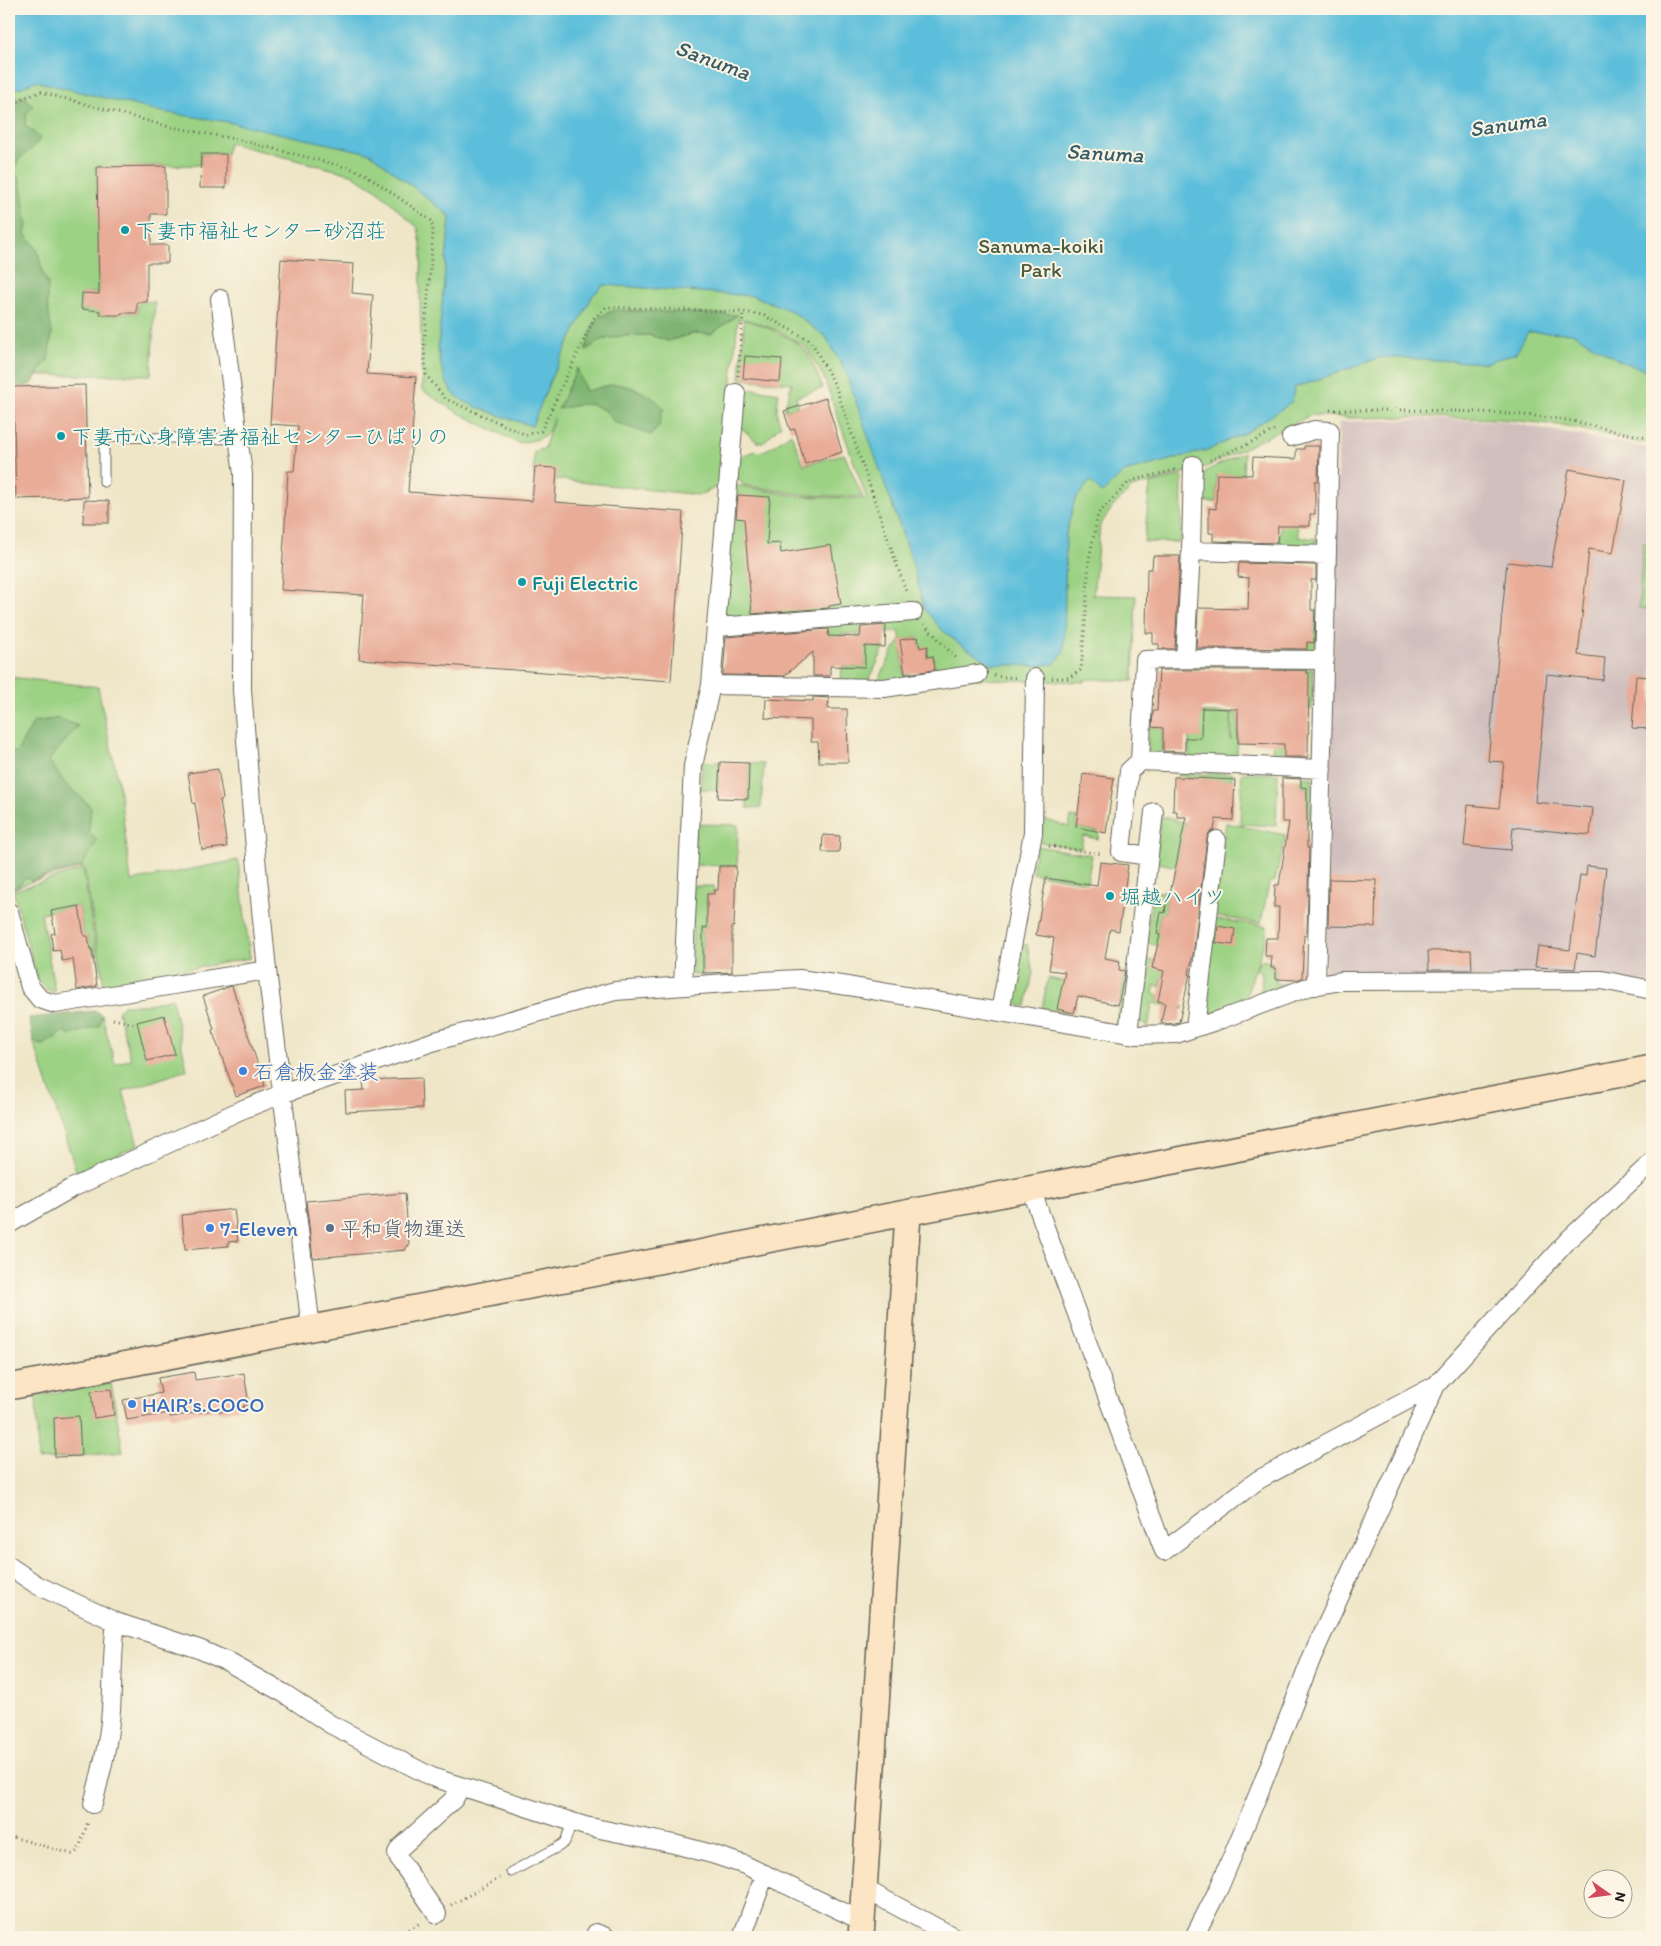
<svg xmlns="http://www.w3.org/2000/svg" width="1661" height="1946" font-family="Itim,'Klee One',sans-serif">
	<rect width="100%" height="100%" fill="#fcf5e5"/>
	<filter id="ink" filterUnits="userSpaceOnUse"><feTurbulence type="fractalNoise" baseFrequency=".02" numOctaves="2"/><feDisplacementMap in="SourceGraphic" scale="10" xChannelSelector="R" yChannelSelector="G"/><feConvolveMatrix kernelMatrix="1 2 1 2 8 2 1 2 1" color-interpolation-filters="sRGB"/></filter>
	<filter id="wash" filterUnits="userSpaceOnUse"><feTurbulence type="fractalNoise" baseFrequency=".0096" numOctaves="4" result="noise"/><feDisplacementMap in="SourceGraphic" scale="20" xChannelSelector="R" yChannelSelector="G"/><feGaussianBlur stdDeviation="1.12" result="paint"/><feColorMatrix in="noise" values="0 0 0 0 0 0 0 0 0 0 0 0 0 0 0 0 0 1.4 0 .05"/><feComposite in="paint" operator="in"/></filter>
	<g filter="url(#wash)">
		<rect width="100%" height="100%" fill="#efe6c8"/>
		<path fill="#d1bfbd" d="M1426,419L1501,421L1644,447L1652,448V982L1371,977L1354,972L1325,974L1339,422Z"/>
		<path fill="#9cd284" stroke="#5c7750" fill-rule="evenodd" d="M9,9H1652V442L1639,443L1567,426L1501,419L1426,417L1348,418L1311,415L1208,466L1132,488L1112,508L1100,525L1093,597L1094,595L1136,596L1133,681L1085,679V682L936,678L933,657H927L928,647L920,648L918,637L901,640L904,675H910L911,681L877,684L893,651L901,640L899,631L886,633L885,620L721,625L734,485L798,496L867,499L824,378L806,347L779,331L749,320L738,319L724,456L719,486L699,495L534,477V451L544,449L554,418L547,434L536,440L518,443L455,411L422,390L420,294L422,251L418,228L377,190L351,174L229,143L226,154H201V165L98,167L99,293H82L81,309L96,310L101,305L100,315H120L121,313H137L139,302H155L151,375H9ZM606,314L711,334L695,333L668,341L650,335L621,336L601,340L586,350Z
			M744,320C756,321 796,340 804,349C810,355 819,379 823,388L796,397L798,406L784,411L792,383L740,379Z
			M753,389L779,393C777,404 775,415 781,425L763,443L757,442L740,427L745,393Z
			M791,433L804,465L844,454L863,497L806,495L743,485C731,470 733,458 752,452C756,451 760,452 764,451C774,446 782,440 791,433Z
			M1244,452L1243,475H1217L1216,502H1198L1206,471Z
			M1182,476L1181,542H1144L1150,484Z
			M1283,495L1296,496L1298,537L1319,539L1312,546L1279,544Z
			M1643,543L1652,544V609L1639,608Z
			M1281,608L1289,629L1288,649L1306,651L1307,642H1313L1316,610L1318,611L1315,655L1279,652Z
			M828,620H861V634H869V647L884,648L867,685L841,684L842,667H865V660H862L857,634H841V647H828Z
			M1280,669H1313L1312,709L1279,707Z
			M9,677L98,687L119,786L131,881L238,860L250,958L104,985L84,867L33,881L10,890Z
			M1189,713H1231V741L1232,714L1240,713L1238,718L1237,761L1189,760Z
			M1273,716L1285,717L1284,762L1272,761Z
			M1147,727L1163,728V758H1149Z
			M702,761L720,762L718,790L700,789Z
			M749,763L764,764L761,808H747Z
			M1178,773L1206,774L1232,773V780L1192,781V777H1184L1183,781H1178Z
			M1242,773L1278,774L1276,826L1240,824Z
			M1301,777L1313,778L1312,823H1307V788L1301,787Z
			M1161,816L1185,823L1176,867L1155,862Z
			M1071,817L1077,818L1076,827L1099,832L1098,839L1083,836L1081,849L1040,842L1043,819L1069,827Z
			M1226,823L1286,835L1275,881L1269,883L1261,923L1213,916Z
			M695,824L738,825L737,866L694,865Z
			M1036,846L1092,855L1087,882L1032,873Z
			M83,869L97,955H94L93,949H90L88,936H84L79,906L41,913L55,992L45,989L38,981L13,891Z
			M693,886H714V894H707V928H703V975H692Z
			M1153,891L1168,893L1165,913H1161L1157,933L1163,935L1161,946L1150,944L1146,939Z
			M1214,919L1267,926L1266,938L1244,1002L1207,1014L1204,1010Z
			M1027,944L1033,972L1026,1006L1013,1004L1011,1002L1021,946Z
			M1145,959L1191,969L1190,974L1165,969L1160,987L1155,985L1153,994L1158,995V1001L1183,1006V1009L1152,1003L1148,1028L1137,1019Z
			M1260,960L1271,962V968H1276V983L1286,984L1261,995L1262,973L1256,969Z
			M1126,969L1133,970L1122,1028L1115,1027Z
			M1048,978L1072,983L1065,1013L1042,1008Z
			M172,998L187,1070L123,1091L138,1145L77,1173L34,1043L44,1045L65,1031L70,1035L98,1026L102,1015L115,1064L131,1059L118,1011L123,1005H145Z
			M111,1383L123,1452L38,1460L36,1396Z"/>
		<path fill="#7db472" stroke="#4c6847" d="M25,97L33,107L27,113L25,125L40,138L34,147L19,159L14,172L20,179L27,226L25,234L37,249L43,273L48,284L47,303L52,332L48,360L39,371L32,384L11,389L9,414V98Z
			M615,310L738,315L711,334L695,333L668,341L650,335L621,336L601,340L585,351L593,327L599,317Z
			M577,368L586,391C597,389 610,383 621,385C636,387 656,398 665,409L662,411L659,426L651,435L614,422L606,411L593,405L582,404L558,409Z
			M9,418L16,423L22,433L14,444L9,443Z
			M59,718L78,726L49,760L63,781L91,807L89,831L97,841L82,866L66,871L50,874L33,881L26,878L16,888L10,890L9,750L16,753L34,722Z
			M96,1011L102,1015L99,1026L70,1035L65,1031L44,1045L34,1043L29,1018Z"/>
		<path fill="#5cbeda" stroke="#3c6d7b" d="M9,9H1652V372L1622,362L1573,333L1528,332L1516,353L1485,363L1382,357L1294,388L1292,402L1247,432L1208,450L1124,472L1102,493L1090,481L1075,500L1066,533L1064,651L1054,664L1033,666L992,664L958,643L942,630L924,609L912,561L845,371L826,337L791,311L754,296L604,285L593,295L552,376L532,426C514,420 465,406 454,394C444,383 439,360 438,347L450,216L370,153L228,122L162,112L35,81L9,93Z"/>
		<g id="blocks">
			<path fill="#e8ac97" d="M201,154H226V188H200Z
				M166,166V214H151V245H168V263H147V302H137V313H121V315H100V311L81,309L82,293L99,294L97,167Z
				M281,259L354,264L352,293L373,295L367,374L416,377L408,492L532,501L535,467L557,468L555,502L683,512L671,681L359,659L364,595L281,590L288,471H294L298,426L270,424Z
				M745,356L782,359L780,382L743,378Z
				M85,385L88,497L16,499L13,387Z
				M826,398L842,452L805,464L795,429L790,430L784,411Z
				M1304,446H1319L1318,481H1315V514H1310V526H1278L1277,543L1213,541V533H1209V508L1216,509L1217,474L1252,475L1253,457L1296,459V449H1304Z
				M1569,469L1626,480L1613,553L1589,549L1578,655L1605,658L1603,680L1547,674L1535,802L1593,808L1590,835L1513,827L1511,850L1464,846L1468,805L1499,808L1504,762L1488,761L1507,562L1551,567Z
				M738,495L770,497L767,544L780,543L781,553L831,545L841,604L829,606V608L752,614L744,519L736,518Z
				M84,500L109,501V523H83Z
				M1153,556H1180L1175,649H1159V644H1153V633H1146L1147,569H1152Z
				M1239,563L1316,565V580H1311V610H1315L1314,643L1307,642V649L1196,648L1198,608L1248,609L1249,578L1238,577Z
				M886,625L885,647L865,646V667L830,666V676H813V652L784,676L723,675L726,637L829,629L828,636L860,637L861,627Z
				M918,637L920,648L928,646L927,657L933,656L935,670L905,674L900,640Z
				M1159,670H1306V673H1309L1308,757H1284V744L1238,743V709L1202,708L1201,738H1185V752L1163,751V728L1152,727L1153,711H1157Z
				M1636,676L1652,677V729L1632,728Z
				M813,697L829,698L828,709H847L848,762H819L818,742H811V720L765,718L766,699L813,701Z
				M720,762L749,763L748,799L718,798Z
				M218,769L223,799L220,800L227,847L202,850L195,803L193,804L188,773Z
				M1083,774L1114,778L1106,833L1076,827Z
				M1174,777L1235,780L1233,820L1216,819L1214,830L1209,833L1207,838L1194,948L1189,974H1190L1179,1022L1168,1024L1161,1022L1165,1003L1158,1001L1164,971L1152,968L1160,935L1157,934L1161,912L1165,913L1168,893L1170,894L1186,817H1177V811H1173Z
				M1282,778L1301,779V787L1307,788V848H1309L1307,935H1304L1302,978L1296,980L1276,979V968H1271L1272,956H1265L1266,938H1278L1279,907H1274L1275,885H1279L1289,822H1282Z
				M823,835L840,836L839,852H822Z
				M1100,862L1128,865L1119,931L1110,929L1105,958L1120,961L1119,970L1125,971L1118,1005L1078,996L1074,1013L1057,1009L1065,972L1049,970L1054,938L1036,935L1046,878L1097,886Z
				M719,866H736L734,927L732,926V972L703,973V928H707V894H714V890H718Z
				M1587,866L1606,868L1595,956L1577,953L1575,969L1535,967L1538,946L1570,950L1580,875L1586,876Z
				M1329,879L1376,880L1375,927L1328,926Z
				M79,906L84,936H88L90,949H92L97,986L77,990L73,959L62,961L60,950L53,951L51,934L55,933L51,911Z
				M1218,926L1235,929L1233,945L1216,943Z
				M1471,950L1472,970H1429L1428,951Z
				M232,986L265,1086L236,1096L212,1030L214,1029L203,996Z
				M164,1015L175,1054L147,1061L137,1022Z
				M421,1078L422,1108L346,1112L345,1091L364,1090L363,1080Z
				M405,1193L409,1246H406V1250L313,1258L306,1201Z
				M234,1209L238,1241L228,1242V1246L185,1250L182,1215Z
				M194,1372L195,1380L244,1373L249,1405H244L243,1408L219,1412V1409L170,1417L169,1413L127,1420L123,1400L161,1393L158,1378Z
				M111,1389L114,1415L94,1418L91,1391Z
				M79,1416L81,1456L55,1457L54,1418Z"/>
		</g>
	</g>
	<g filter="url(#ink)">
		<use href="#blocks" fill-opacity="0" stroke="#666358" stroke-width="1"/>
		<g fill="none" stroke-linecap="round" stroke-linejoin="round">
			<g stroke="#666358" stroke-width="11">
				<path id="lane" d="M104,482V437L238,439
					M511,1872L558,1847L565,1842L572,1822"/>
			</g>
			<g stroke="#666358" stroke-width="20">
				<path id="street" d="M220,299L243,474L242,690L253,827L267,970L311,1328
					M1291,437L1314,430L1330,431L1316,986
					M1193,465L1191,551L1327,555
					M1191,551L1185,659L1325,660
					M717,627L913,612
					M711,685L884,688L978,674
					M1140,761L1322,769
					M1149,856L1121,852L1129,771L1140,761L1145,660L1185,659
					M9,912L30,987L40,999L55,1004L267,970
					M683,986L693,766L711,685L736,393
					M1000,1012L1033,833L1035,678
					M1195,1028L1217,840
					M1128,1034L1154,812
					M1031,1189L1164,1551L1258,1480L1436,1385
					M9,1224L70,1189L241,1110L282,1094L432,1042L615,991L741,982L799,979L848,986L1135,1035L1176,1034L1222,1019L1308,987L1341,981L1602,980L1652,990
					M9,1566L37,1585L116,1622L199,1649L228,1662L285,1694L330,1724L432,1777L585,1826L674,1844L712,1854L745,1865L862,1921
					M93,1804C101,1773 109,1742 111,1710C113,1681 112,1651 116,1622
					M863,1888L954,1937
					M437,1914L399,1859L397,1853L400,1848L454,1799L461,1787
					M596,1933L606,1937
					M742,1937L765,1874
					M1194,1937L1219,1888L1260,1790L1312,1657L1436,1385L1570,1238L1652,1162"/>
			</g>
			<g stroke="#666358" stroke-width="28">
				<path id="secondary" d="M9,1387L1652,1068
					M861,1937L908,1214"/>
			</g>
			<path stroke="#666358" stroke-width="3" stroke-dasharray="1 4" stroke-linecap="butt" d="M9,130L15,109L20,99L41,92L166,126L240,140L353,169L365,174L432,221L433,233L424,346L426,375L446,399L526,435L541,431L594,318L606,307L743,312L763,315L811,341L835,385L907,594
				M738,376L743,312
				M1330,410C1408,410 1489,409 1566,420C1595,425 1623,435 1652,437
				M1210,460L1257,440L1274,430
				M924,624L956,658
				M994,676L1018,678
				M1052,678H1069L1081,670L1086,613L1089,559L1098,514L1130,481L1175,470
				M1049,846L1102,854
				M113,1019L136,1024
				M9,1836L72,1854L78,1851L88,1822
				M451,1905L500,1878
				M396,1937L422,1922"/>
			<use href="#lane" stroke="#fff" stroke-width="9"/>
			<use href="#street" stroke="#fff" stroke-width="18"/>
			<use href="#secondary" stroke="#fce5c4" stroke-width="25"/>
		</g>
	</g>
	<g fill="#0f9aa8" stroke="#fcf5e5" stroke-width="2">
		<circle cx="125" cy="230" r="5"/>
		<circle cx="61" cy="436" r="5"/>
		<circle cx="522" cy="582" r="5"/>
		<circle cx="1110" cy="896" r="5"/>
	</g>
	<g fill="#3f7fe0" stroke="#fcf5e5" stroke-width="2">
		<circle cx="243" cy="1071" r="5"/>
		<circle cx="210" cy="1228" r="5"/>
		<circle cx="132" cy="1404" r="5"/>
	</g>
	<circle fill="#5c6f8a" stroke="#fcf5e5" stroke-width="2" cx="330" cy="1228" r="5"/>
	<g text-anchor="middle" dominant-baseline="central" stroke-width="4" stroke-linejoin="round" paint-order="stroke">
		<g font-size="21" fill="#0d838f" stroke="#fcf5e5" text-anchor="start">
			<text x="135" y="230">下妻市福祉センター砂沼荘</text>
			<text x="71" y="436">下妻市心身障害者福祉センターひばりの</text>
			<text x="532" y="582">Fuji Electric</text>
			<text x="1120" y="896">堀越ハイツ</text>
		</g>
		<g font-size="21" fill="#495c40" stroke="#fcf5e5">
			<text x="1041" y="245">Sanuma-koiki<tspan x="1041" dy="24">Park</tspan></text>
		</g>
		<g font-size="21" fill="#366cbe" stroke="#fcf5e5" text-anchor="start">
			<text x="253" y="1071">石倉板金塗装</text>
			<text x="220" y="1228">7-Eleven</text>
			<text x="142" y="1404">HAIR’s.COCO</text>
		</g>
		<g font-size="21" fill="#4e5e75" stroke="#fcf5e5" text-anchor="start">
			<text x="340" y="1228">平和貨物運送</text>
		</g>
		<g font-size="22" font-style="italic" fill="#365d68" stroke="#fcf5e5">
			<text transform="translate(713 60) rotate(20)">Sanuma</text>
			<text transform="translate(1508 124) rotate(-8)">Sanuma</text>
			<text transform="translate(1105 153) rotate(3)">Sanuma</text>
		</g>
	</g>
	<rect width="1661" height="1946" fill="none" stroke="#fcf5e5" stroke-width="30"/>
	<g transform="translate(1608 1894) rotate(104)"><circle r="24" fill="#fcf5e5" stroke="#a29e95"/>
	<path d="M0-4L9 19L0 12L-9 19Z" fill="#d1495b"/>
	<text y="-8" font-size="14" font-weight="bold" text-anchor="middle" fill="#1c1c1c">N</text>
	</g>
</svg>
